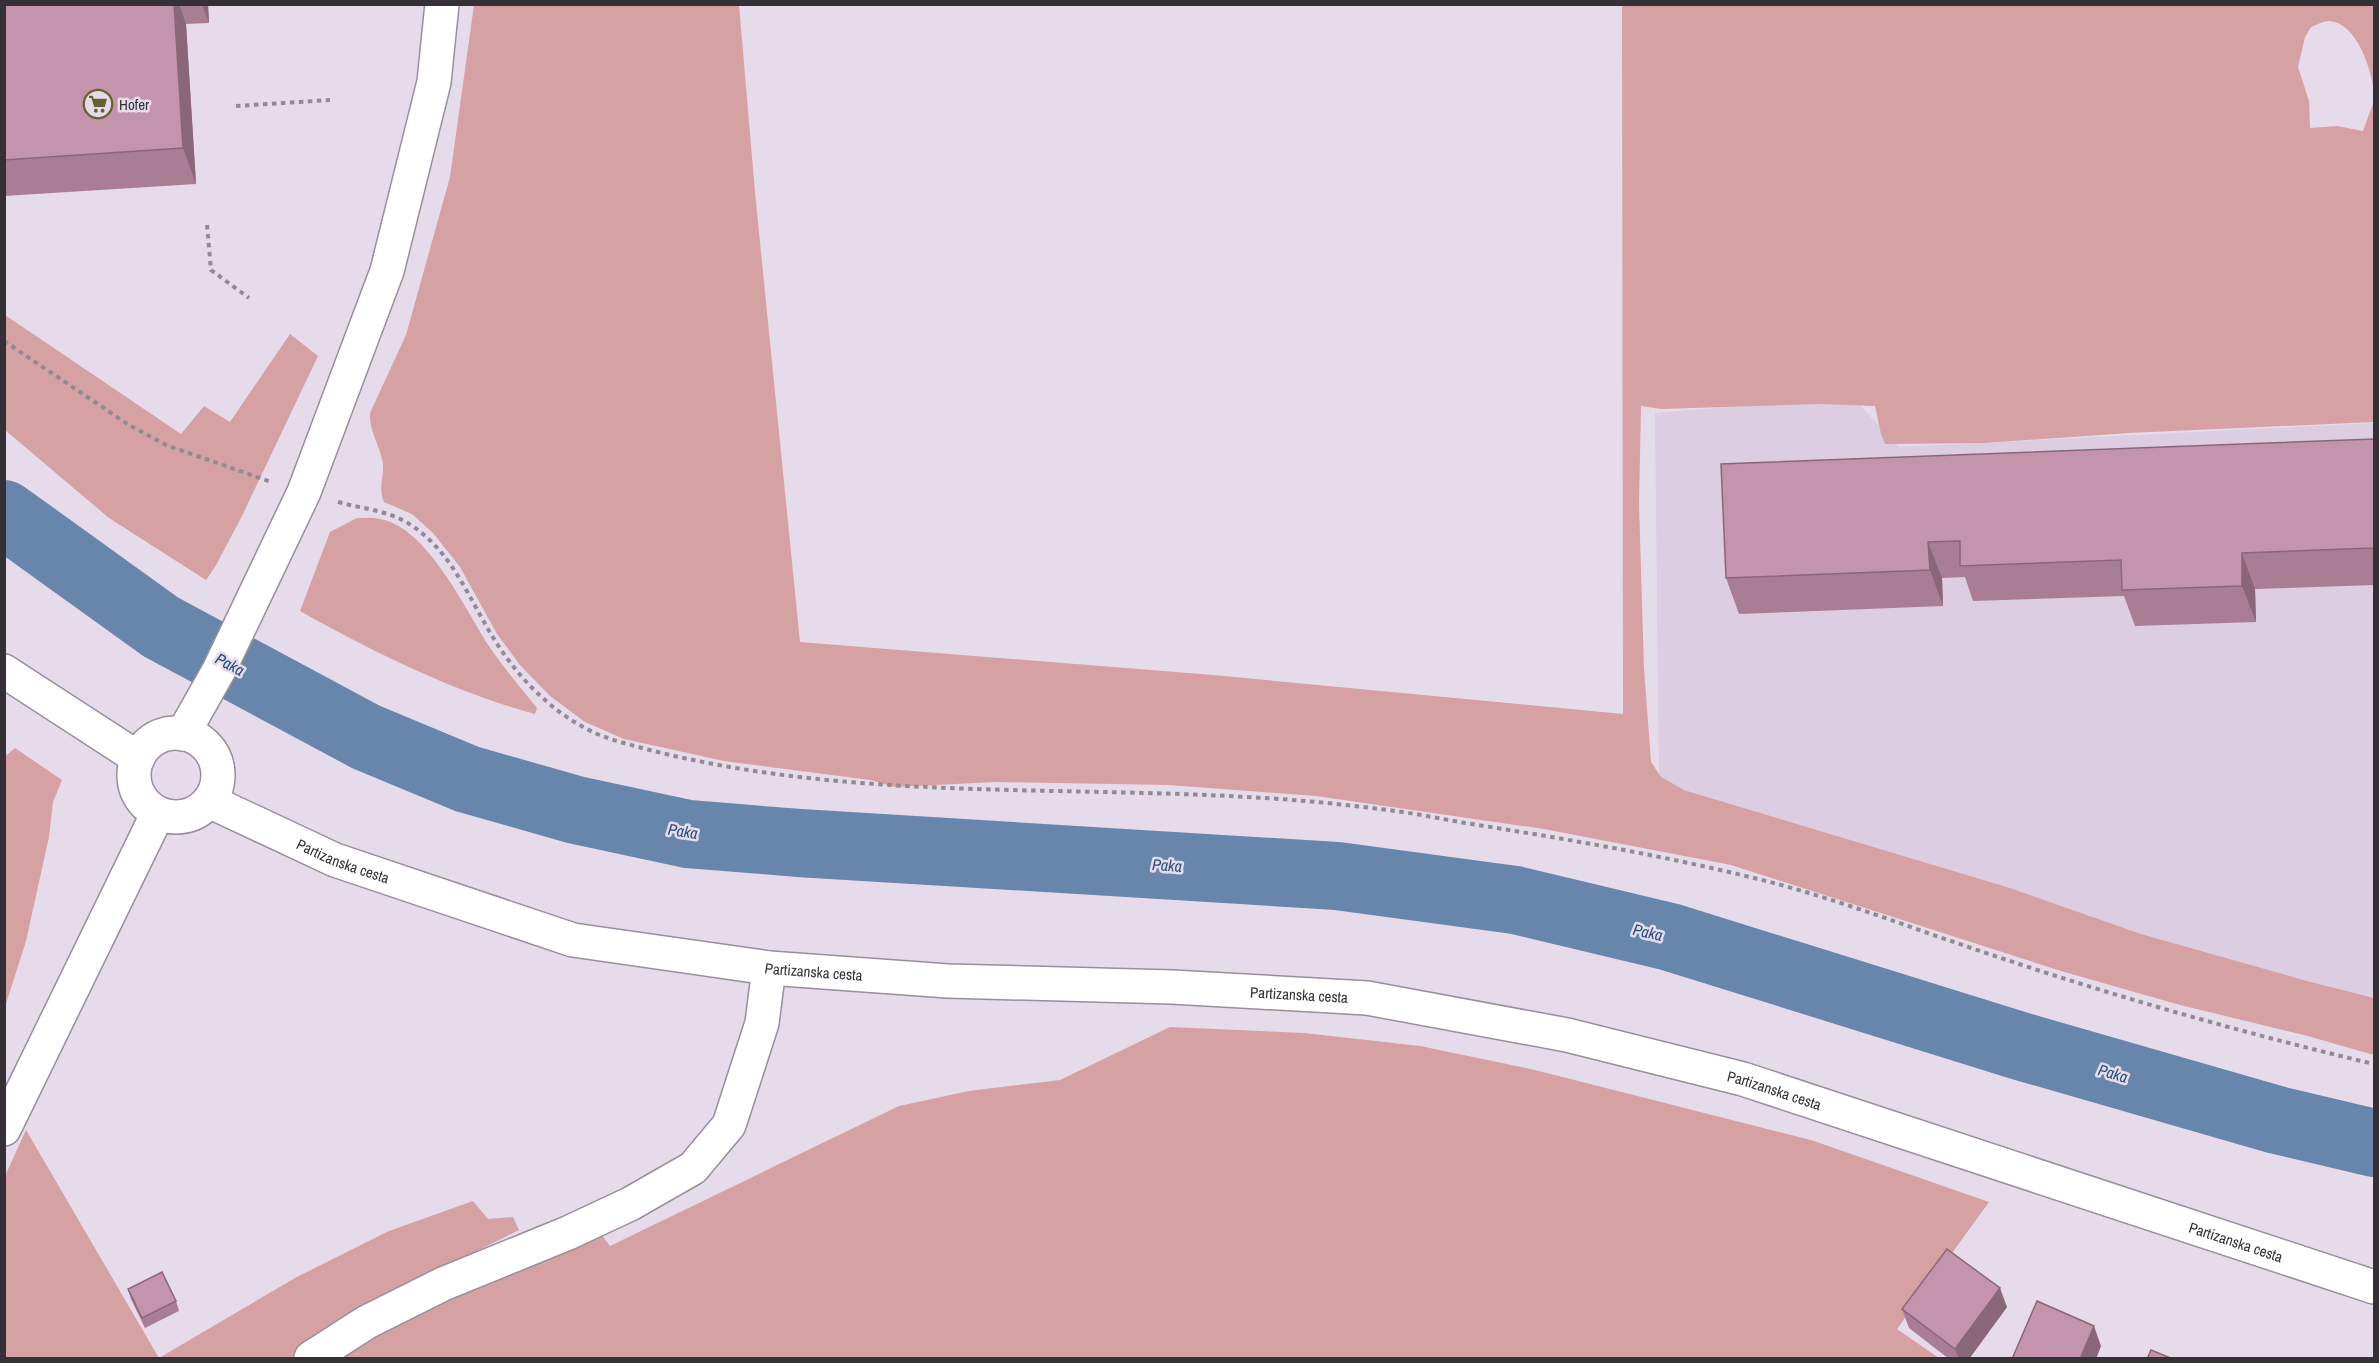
<svg xmlns="http://www.w3.org/2000/svg" width="2379" height="1363" font-family="'Archivo Narrow',sans-serif">
	<rect width="100%" height="100%" fill="#e6dbea"/>
	<path fill="#dccde2" d="M1852,397L1899,447L2374,423V998L2307,981L2141,934L2007,887L1659,782L1655,413Z"/>
	<path fill="#d6a1a2" d="M474,5H739L755,192L800,642L1213,675L1623,714L1622,5H2374V93C2372,71 2357,22 2329,21C2324,21 2316,25 2311,27L2305,37L2298,67L2309,101L2310,128L2337,126L2363,131L2374,101V422L2129,433L1983,443L1885,444L1881,434L1875,406L1821,404L1661,409L1641,406L1639,504L1644,669L1651,762L1661,777L1684,790L2007,887L2141,934L2307,981L2374,998V1055L2304,1035L2180,1005L2061,971L1731,865L1544,829L1316,796L1169,785L995,782L895,787L870,780L724,761L624,739L585,722L550,696L520,665L497,634L460,567L433,533L412,514L384,502C377,486 386,474 382,459C378,442 369,430 370,413L406,335L450,177Z
		M5,315L181,434L204,406L230,422L290,334L318,356L242,516L215,567L206,580L109,518L5,430Z
		M357,518C364,518 373,517 380,519C427,527 465,609 489,646C503,667 521,688 537,708L535,714C454,692 373,652 300,611L330,532Z
		M15,748L62,780L53,802L49,837L26,941L5,1007L4,757Z
		M1170,1027L1304,1033L1420,1046L1535,1070L1811,1140L1989,1202L1897,1329L1939,1358H331L590,1219L610,1246L899,1106L969,1091L1060,1080Z
		M26,1130L159,1358H5V1176Z
		M473,1201L488,1219L513,1217L519,1230L369,1305L295,1358H159L295,1278L389,1231Z"/>
	<g fill="none" stroke-linecap="round" stroke-linejoin="round">
		<path stroke="#6886ac" stroke-width="68" d="M4,514L161,627L366,737L467,779L576,810L688,834L799,843L1337,876L1515,900L1670,937L2020,1046L2277,1120L2374,1143"/>
		<g stroke="#988e9c" stroke-width="36">
			<path id="minor" d="M183,734L219,670L304,492L387,271L434,82L442,4
				M4,1129L158,813
				M311,1358L367,1322L443,1284L568,1233L630,1204L693,1168L729,1125L762,1023L769,968"/>
		</g>
		<g stroke="#988e9c" stroke-width="36">
			<g id="major">
				<path d="M4,671L138,758"/>
				<circle cx="176" cy="775" r="42"/>
				<path id="s1" d="M209,801L335,860L573,940L769,968L948,981L1172,987L1367,998L1567,1035L1743,1079L2374,1287"/>
			</g>
		</g>
		<path stroke="#918a94" stroke-width="4" stroke-dasharray="4.5 4.5" stroke-linecap="butt" d="M236,106L330,100
			M207,225L211,270L249,298
			M4,341L129,425L166,445L271,482
			M338,502C363,509 388,510 411,525C449,550 466,591 488,629C516,678 561,725 617,741C865,814 1126,775 1379,809C1408,812 1437,818 1465,823C1567,839 1667,856 1766,881C1844,901 1919,931 1995,956C2120,998 2247,1034 2374,1064"/>
		<use href="#minor" stroke="#fff" stroke-width="33"/>
		<use href="#major" stroke="#fff" stroke-width="33"/>
	</g>
	<path fill="#a97e94" d="M4,4H208L209,23L186,24L196,184L4,196Z
		M2374,439V585L2255,589L2256,622L2135,626L2124,596L1973,601L1965,577L1942,578L1943,606L1739,614L1726,578Z
		M128,1289L176,1301L179,1311L145,1328L131,1299Z
		M2007,1307L1969,1359H1949L1909,1328L1902,1309Z"/>
	<path fill="#896778" d="M174,4H179L186,24L196,184L183,148Z
		M202,4H208L209,23Z
		M1928,542L1942,578L1943,606L1930,570Z
		M2242,553L2255,589L2256,622L2242,586Z
		M2000,1288L2007,1307L1969,1359H1959L1955,1349Z
		M2094,1326L2101,1346L2096,1359H2080Z"/>
	<path fill="#c493ac" stroke="#896778" stroke-width="1.5" d="M4,4H174L183,148L4,160Z
		M2374,439V548L2242,553V586L2122,590L2121,560L1960,566V541L1928,542L1930,570L1726,578L1721,464Z
		M1947,1249L2000,1288L1955,1349L1902,1309Z
		M162,1272L176,1301L142,1318L128,1289Z
		M2037,1301L2094,1326L2080,1359H2012Z
		M2151,1350L2173,1359H2147Z"/>
	<defs>
		<g id="supermarket-ring" transform="scale(1.5)"><circle r="9.5" fill="#e6dbea" stroke="#636330" stroke-width="1.5"/><path d="M-6-5.5h2.5l.6 2H6L4.5 2H-2.5L-4.4-4H-6ZM-1.5 3.2a1.3 1.3 0 1 0 .1 0ZM3 3.2a1.3 1.3 0 1 0 .1 0Z" fill="#636330"/></g>
	</defs>
	<g fill-rule="evenodd">
		<use href="#supermarket-ring" x="98" y="104"/>
	</g>
	<g text-anchor="middle" dominant-baseline="central" stroke-width="5" stroke-linejoin="round" paint-order="stroke">
		<g font-size="15" fill="#343036" stroke="#e6dbea" text-anchor="start">
			<text x="119" y="104">Hofer</text>
		</g>
		<g font-size="15" fill="#343036" stroke="#e6dbea">
			<text stroke="none"><textPath href="#s1" startOffset="147">Partizanska cesta</textPath></text>
			<text stroke="none"><textPath href="#s1" startOffset="633">Partizanska cesta</textPath></text>
			<text stroke="none"><textPath href="#s1" startOffset="1119">Partizanska cesta</textPath></text>
			<text stroke="none"><textPath href="#s1" startOffset="1605">Partizanska cesta</textPath></text>
			<text stroke="none"><textPath href="#s1" startOffset="2091">Partizanska cesta</textPath></text>
		</g>
		<g font-size="16" font-style="italic" fill="#244e81" stroke="#e6dbea">
			<text transform="translate(230 664) rotate(28)">Paka</text>
			<text transform="translate(683 831) rotate(9)">Paka</text>
			<text transform="translate(1167 865) rotate(4)">Paka</text>
			<text transform="translate(1648 932) rotate(13)">Paka</text>
			<text transform="translate(2113 1073) rotate(16)">Paka</text>
		</g>
	</g>
	<rect width="2379" height="1363" fill="none" stroke="#343036" stroke-width="12"/>
</svg>
